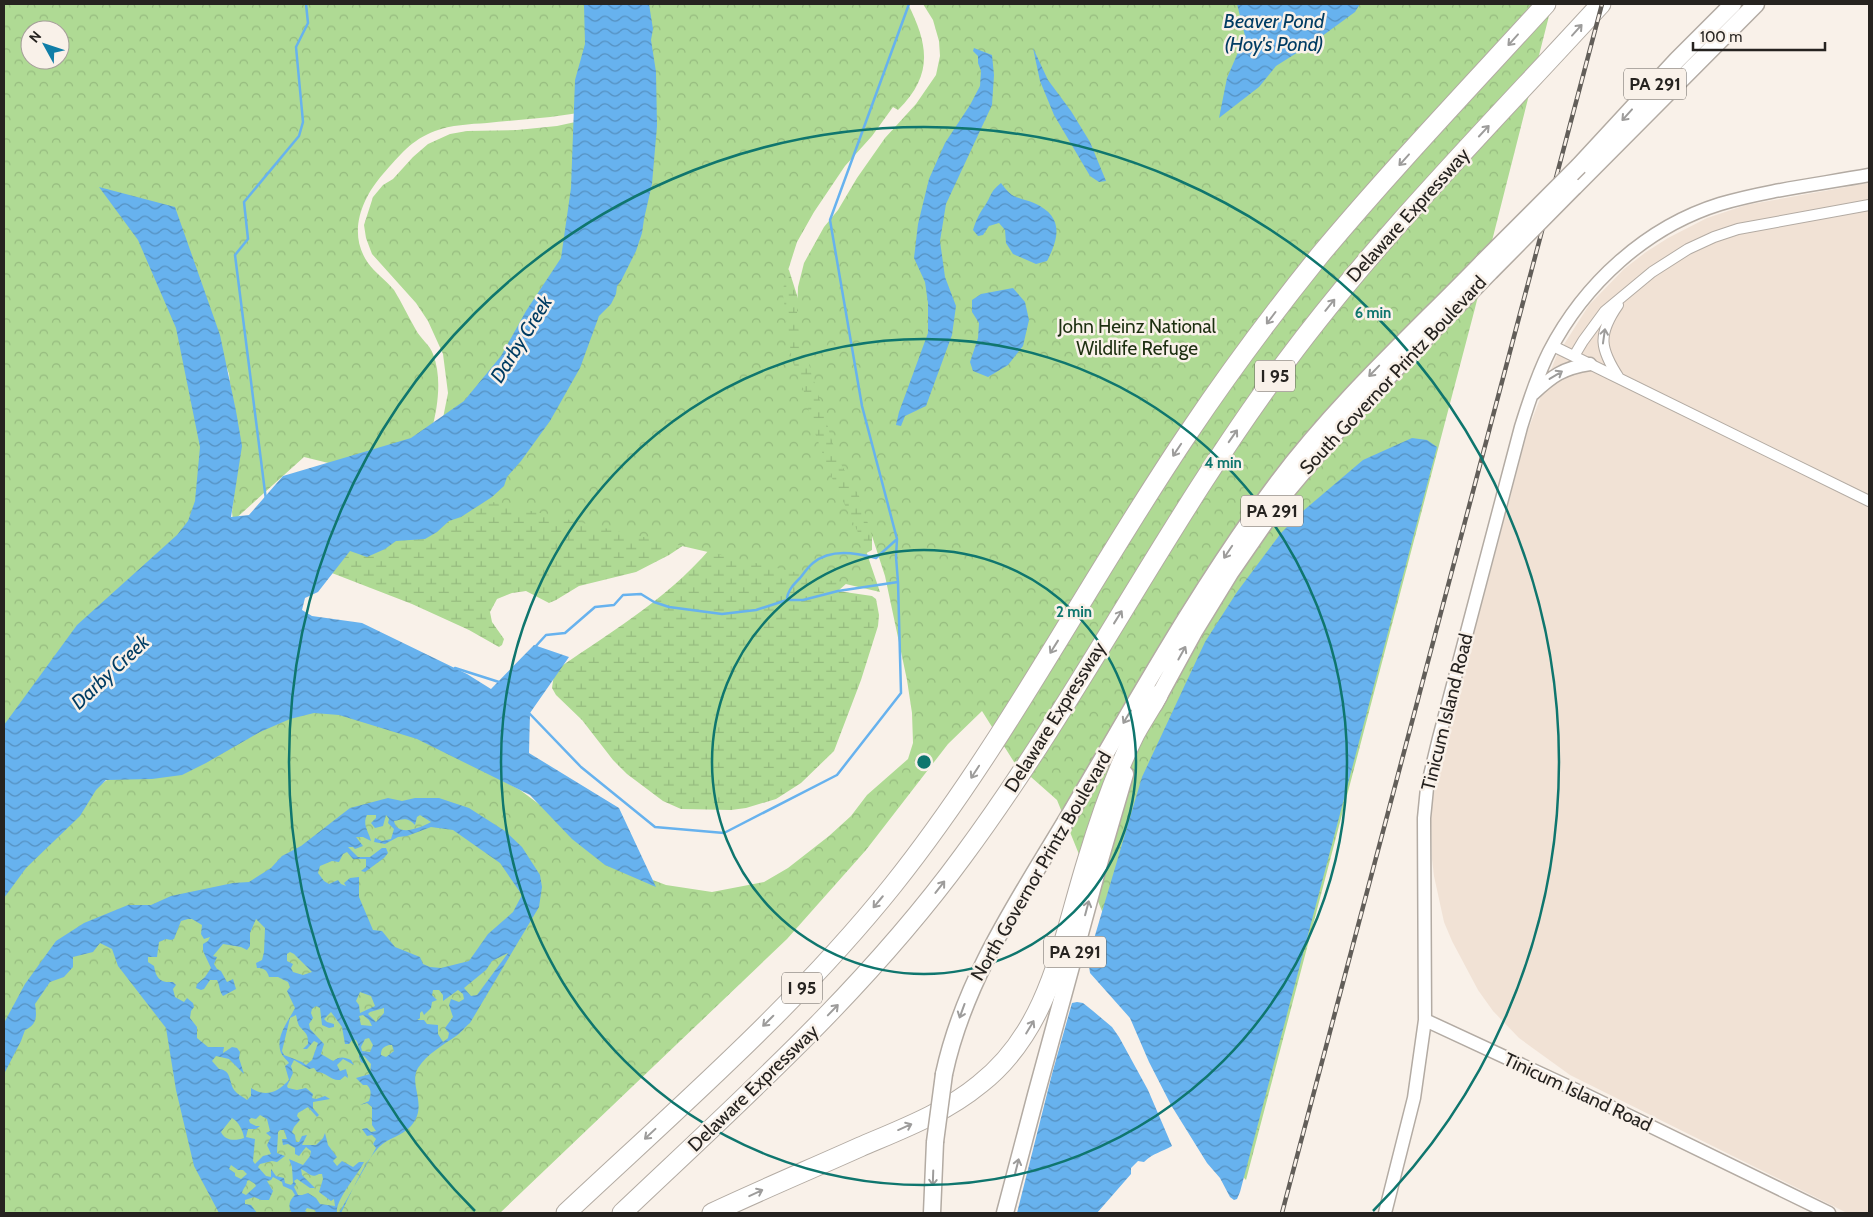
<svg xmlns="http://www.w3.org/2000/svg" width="1873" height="1217" font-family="Cabin,sans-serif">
	<defs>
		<pattern id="wetland-marsh" width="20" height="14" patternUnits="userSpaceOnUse" patternTransform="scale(1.25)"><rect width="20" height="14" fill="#afda94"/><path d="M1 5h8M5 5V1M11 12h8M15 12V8" fill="none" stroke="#96bb7f"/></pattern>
		<pattern id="park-crowns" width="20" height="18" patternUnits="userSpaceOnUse" patternTransform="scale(1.25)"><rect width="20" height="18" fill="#afda94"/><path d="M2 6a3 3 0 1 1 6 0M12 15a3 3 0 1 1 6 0" fill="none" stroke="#96bb7f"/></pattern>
		<pattern id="water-waves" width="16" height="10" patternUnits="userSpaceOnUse" patternTransform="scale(1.25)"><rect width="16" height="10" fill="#67b2ee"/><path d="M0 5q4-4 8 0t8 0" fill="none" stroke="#5590c0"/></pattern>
	</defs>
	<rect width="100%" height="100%" fill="#f9f1e9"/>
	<path fill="#f1e2d5" d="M1869,183V1213H1847L1570,1075L1519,1038L1493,1011L1478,990L1452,941L1444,922L1434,876L1432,859L1431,819L1432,805L1439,765L1528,430L1556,357L1589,305L1624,269L1646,252L1668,238L1707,218L1746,205Z"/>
	<path fill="url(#wetland-marsh)" d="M780,262L789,270L872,533V550L863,555L847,583L838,591L872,596L876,599L879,615L878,626L861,680L834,751L801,783L776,799L746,808L731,810L681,809L663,801L627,774L613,760L582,720L556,695L552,688L554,674L560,667C616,629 676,593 718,539Z
		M392,470L690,541L669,555L636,572L579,586L556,600L549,603L526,591L512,593L497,599L490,612L492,622L504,639L502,645L499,647L469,630L412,604L319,568Z"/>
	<path fill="url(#park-crowns)" fill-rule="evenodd" d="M4,4H615L592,110C558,118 522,119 487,123C470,124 451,125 435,131C411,140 400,155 383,174C362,198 347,233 368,263C375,273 386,280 394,290C402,303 408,316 416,330C420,338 430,345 433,354C442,377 438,406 432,429L361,471L304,457L233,521L232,512L238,456L229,374L220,348L225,498L4,763ZM30,30H60V60H30Z
		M630,4H908C929,46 933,75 898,110L893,107L872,136L845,166L814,212L797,242L784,283L783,295L792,360L803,388L813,428L832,478L864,545L880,592L419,485L540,347Z
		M923,4H1552L1474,312L1246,1180L1229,1162L1106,921L1057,800L1014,762L982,711L948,744L866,850L787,939L500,1213H4V886L91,791L107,780L120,764L269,654L520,790L629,871L666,885L712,892L764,882L788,868L829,836L851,816L867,795L908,759L913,743L912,713L907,680L885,576L859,496L837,457L808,361L800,342L797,314L798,287L804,263L824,227L838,210L857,178L885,138L916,104L936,75L940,56L939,41L933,20Z
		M589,119L601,198L526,348L442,423L448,393L443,354L428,321L416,303L372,254L366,238L364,225L373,197L383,185L393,179L413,157L428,144L450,134L467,131L517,130L557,126Z"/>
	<path fill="url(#water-waves)" fill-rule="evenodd" d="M584,4H649L653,29L651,40L656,72L657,126L652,184L644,219L642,233L636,251L621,281L617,286L616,294L611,304L599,316L580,368L550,421L521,461L507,477L504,486L492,497L461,517L449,521L437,532L425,539L396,541L385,549L367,557L350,551L318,592L305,598L302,610L312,616L362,623L467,674L491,689L534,645L569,657L530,713L529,753L619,808L656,887L605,865L572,839L530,795L417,739L339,715L314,713L290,719L260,732L206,763L182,775L152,779L106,780L96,790L80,816L26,868L4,898V725L77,625L177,535L188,521L195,501L200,447L176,328L138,240L99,187L175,207L220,335L236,411L242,446L231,517L249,515L283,476L411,438L464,401L501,356L526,311L561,258L571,188L575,80L585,44Z
		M1237,4H1360L1355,12L1314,42L1276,66L1259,87L1219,118L1227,78L1245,36Z
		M974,48L992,55L994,75L992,105L946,204L940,241L945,277L956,306L952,335L926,406L905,416L901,426L896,425L899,412L928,333V303L925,282L914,258L918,224L929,179L945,143L970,105L980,86L981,71L978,63V56L973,51Z
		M1033,48L1048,80L1071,111L1090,142L1106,181L1099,182L1090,176L1054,115L1040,81Z
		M1001,183C1004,187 1008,192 1012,195C1018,199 1027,200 1034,203C1063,216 1060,236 1047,261L1036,264L1013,254L1006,243L1005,230L999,223L989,226L983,235L978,236L973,230C977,218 979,214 986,204C993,193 989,193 1001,183Z
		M1013,288L1025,302L1029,320L1023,346L1008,365L988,377L973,371L970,362L978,338L979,323L972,312V300L981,294Z
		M1412,438L1427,440L1437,447L1240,1192L1237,1199L1234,1200L1230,1197L1220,1178L1207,1163L1171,1105L1149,1062L1130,1018L1090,973L1088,959L1142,777L1205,642L1237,592L1281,533L1303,511L1363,460Z
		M388,798L402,801L415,798H439L469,808L505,831L522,847L540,875L542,887L539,907L470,1023C465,1027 461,1033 456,1036C443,1045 427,1054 418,1068C408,1084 429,1106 411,1126C402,1136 388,1138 379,1147C362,1165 352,1192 341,1213H339L376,1148L373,1144L376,1139L372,1135L367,1136L362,1129L367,1128L371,1132L376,1131L372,1125V1107L367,1103L360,1105L369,1101C371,1095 372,1090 367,1085H363L356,1078L370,1074L371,1064L364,1056H363L365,1064L361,1062C357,1055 361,1047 356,1040L353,1039L349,1044H345L342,1027L331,1012L324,1019L327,1022L334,1024V1027L329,1028L322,1025L320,1008L316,1006L312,1009L311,1013L313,1018L309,1024L310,1029L324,1044L321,1054L333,1061C340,1056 344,1057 351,1060L354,1065L343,1059L337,1065L340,1071L346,1069L348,1078L345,1076L340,1080C331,1081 326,1072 317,1072L314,1068L309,1069L294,1060L291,1066L293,1073L287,1086L288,1088L297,1090L306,1088L313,1094L312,1098L316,1099L325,1096L330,1099L313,1102V1108L319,1115L317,1117L308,1107L298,1113L297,1116L300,1120L294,1127L292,1132L295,1135L296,1142H299L302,1136L307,1135L302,1145H316L323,1138L325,1133L328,1145L337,1157L333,1161L337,1166L342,1161L353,1167L359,1162H364C357,1176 335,1200 337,1213L324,1212L316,1213L315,1210L307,1208L305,1211L309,1213H292C287,1206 290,1199 295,1195L292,1190L283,1186L282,1182L273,1177L271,1180L267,1181L273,1191L269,1200H261L254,1197L245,1200V1204L251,1205L257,1213H219L194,1166L176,1090L166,1028L118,966L112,949L100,943L93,952L73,957V967L64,977L50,982L35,1004C37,1016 37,1025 25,1030L21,1041L4,1074V1023L25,984L56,941L84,923L128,905H151L171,896L233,883L249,882L271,868L282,856L301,846L350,808ZM376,815V818L371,823L375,828L383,826L386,815L389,819L388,823L394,829L391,839L382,841L375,838L374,842L385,844L398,837L407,836L431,827L453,830L500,863L522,895L513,912L488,934L469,961L441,968L430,967L423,964L420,957L395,947L382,931L373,930L359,897V877L350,878L344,883L346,886L341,884L338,880L329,884L324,881L318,873L320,866L332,861L339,862L343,854L347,852L353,859H366V867L361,871L365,872L384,858L388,853L386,848H382L370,857H358L348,847H353L355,849L363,846L356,837H363L371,841C369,832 362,825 367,815ZM420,815L431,822C422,827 397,838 394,821C403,819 408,817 415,825L417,817ZM188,919H192L202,925L201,934L204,939L210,937L208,941L203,944V951L211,968L205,977L197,984L196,988L201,990L204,989L210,980H217C220,986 219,991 223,996L236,989L233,979L227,982L221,971L217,969L214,964L217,957L213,956L223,944L241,947L247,950L250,946V933L256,919L265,928L264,952L262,960L256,963L257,968C264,968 267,970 269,977H278L288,982L290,987L287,991L295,1008C288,1022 275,1036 281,1053C283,1057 287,1060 289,1063L285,1066L289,1080C278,1092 266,1098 251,1088V1096L247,1100C244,1097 238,1095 236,1092C228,1085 233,1070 219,1069L212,1061L216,1056L229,1059L244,1074L239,1058L240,1052L237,1048L232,1047L223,1053L224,1047H208L197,1038V1027L190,1018L191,1011L194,1007L193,1003L187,998L184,1002L175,997L173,989L176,985L173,982C160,983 156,978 154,966L148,962V957H157L159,942L166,939L171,940L174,939L181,921ZM290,952L294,954L312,972L303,975L293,972L291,968L293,964L287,961V954ZM508,953L477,995L471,996L464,988L486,970L492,961ZM433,990H439L443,995V1001L458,990L463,994L464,999L459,1002L451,999L449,1005L453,1017L445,1028L449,1033L448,1038L443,1042L438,1034V1025L427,1024L424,1020H417L420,1018V1013L422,1011L424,1015L431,1008L432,1002L437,1000L432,995ZM360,992L371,996L375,1006L360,1013L359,1005L356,1001ZM384,1008V1013L376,1022L368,1014L370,1012ZM296,1015C297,1019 298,1026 301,1028C307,1035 308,1034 308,1044L303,1049H307L314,1041L318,1043L312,1060L306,1065L302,1062L284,1055L282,1051L290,1018ZM363,1015L369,1020L372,1026L361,1025L359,1016ZM369,1038L373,1045L370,1052L362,1051L361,1047L365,1039ZM389,1045H392L394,1051L386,1057L381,1055C381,1049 383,1047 389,1045ZM260,1115L267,1119L270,1131L266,1133L271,1137C265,1149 267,1142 271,1154L263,1156L255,1164L253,1161L255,1139L246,1137L248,1129H256L260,1126H256L250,1123L249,1120L251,1118L256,1119ZM232,1118C239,1122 243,1131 244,1138C235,1141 225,1141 221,1132ZM280,1130H284L287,1139H282L283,1145L288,1144L295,1148V1154L299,1156L306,1147L311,1151L310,1156L303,1165L289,1159L292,1167L293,1183L291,1185L285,1183L284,1178L276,1176L271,1169V1177L266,1176L258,1167L260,1164L272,1161L277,1162L285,1156L277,1153C277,1145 278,1140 278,1132ZM231,1165L238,1170H243L247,1174L241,1179L235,1176V1173L229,1169ZM301,1169C308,1172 311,1179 319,1174H322L323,1179L319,1192L331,1201L334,1199L335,1206L320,1204L316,1198L308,1193L302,1195H298L294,1187L296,1184L294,1181L297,1179L310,1188H315L302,1175ZM249,1180L255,1184L256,1186L246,1195L242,1193C243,1188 247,1186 247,1181Z
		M1077,1002L1083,1003L1093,1011L1112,1027L1119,1037L1148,1090L1172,1146C1162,1152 1153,1153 1144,1162L1138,1161L1131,1168V1174L1097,1213H1017L1052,1074L1072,1003Z"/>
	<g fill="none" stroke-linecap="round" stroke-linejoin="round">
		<path stroke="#67b2ee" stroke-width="2.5" d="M266,500L235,255L248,239L244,202L299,136L303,122L296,47L308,23L306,4
			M787,600C787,591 794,584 800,578C804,573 808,567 813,563C831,548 856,553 876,558L896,540
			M535,647L546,635L565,633L595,607L614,605L623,595L641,594L654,602L669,607L722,614L756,610L787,600H803L838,591L898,582
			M455,668L499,682L501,684
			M529,713L581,767L655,827L724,833L837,775L901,693L898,582L896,557L897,539L862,406L830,220L909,4"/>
		<g stroke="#b3aba3" stroke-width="12">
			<path id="minor" d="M1618,305C1597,335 1600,349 1619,378
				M1553,346L1869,501
				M1574,356L1583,341L1605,311L1652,272L1688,249L1714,237L1738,229L1869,205"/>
		</g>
		<g stroke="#b3aba3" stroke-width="15">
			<path id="tertiary" d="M1533,394C1552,376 1563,368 1590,364
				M1425,1020L1578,1091L1829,1213
				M1385,1213L1414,1098L1425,1020L1424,818L1427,788L1439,738L1521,427C1529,401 1537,376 1549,352C1584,284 1646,227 1720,204C1768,190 1820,184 1869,175"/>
		</g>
		<g stroke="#b3aba3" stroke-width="19">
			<path id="primary" d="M1579,166L1677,60L1733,4
				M1574,187L1756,4
				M1154,705L1195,630L1230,573L1286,492L1348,418L1490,272
				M944,1074C965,976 1023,894 1073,809C1138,699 1201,585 1278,482C1338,402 1413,334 1483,262
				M932,1213L935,1142
				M1005,1213L1036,1095L1100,860L1125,774"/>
		</g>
		<g stroke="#b3aba3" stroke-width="21">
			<path id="motorway" d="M566,1213C678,1108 797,1005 893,885C1006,743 1088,581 1189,432C1230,371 1274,312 1320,255C1392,169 1470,87 1546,4
				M622,1213C741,1100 865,990 963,856C1080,698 1167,521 1285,363C1380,235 1493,122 1601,4
				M712,1213C761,1190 811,1169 860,1147C902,1129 945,1113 980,1084C1050,1029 1062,941 1087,861C1100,818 1115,774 1135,734C1142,721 1151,708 1158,695"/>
		</g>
		<use href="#minor" stroke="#fff" stroke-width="10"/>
		<use href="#tertiary" stroke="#fff" stroke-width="12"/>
		<use href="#primary" stroke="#fff" stroke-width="16"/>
		<use href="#motorway" stroke="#fff" stroke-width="19"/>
		<g stroke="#625e59" stroke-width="4.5">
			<path id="rail" d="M1282,1213L1602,4"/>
		</g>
		<use href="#rail" stroke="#f9f1e9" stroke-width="2.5" stroke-dasharray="8" stroke-linecap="butt"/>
		<g stroke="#b3aba3" stroke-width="19" stroke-linecap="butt">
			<path id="primary-bridge" d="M1483,262L1579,166
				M1490,272L1574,187
				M935,1142L944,1074"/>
		</g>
		<use href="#primary-bridge" stroke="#fff" stroke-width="16"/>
	</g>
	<defs><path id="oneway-shaft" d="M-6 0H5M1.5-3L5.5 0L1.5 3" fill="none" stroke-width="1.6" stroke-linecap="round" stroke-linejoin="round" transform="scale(1.25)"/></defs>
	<g stroke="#9d9c9b">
		<use href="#oneway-shaft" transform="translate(1577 30) rotate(-48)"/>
		<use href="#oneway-shaft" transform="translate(1513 40) rotate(132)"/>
		<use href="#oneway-shaft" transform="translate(1627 115) rotate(132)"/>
		<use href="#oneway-shaft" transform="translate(1484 131) rotate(-47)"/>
		<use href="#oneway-shaft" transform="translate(1404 160) rotate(132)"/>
		<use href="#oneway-shaft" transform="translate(1330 305) rotate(-51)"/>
		<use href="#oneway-shaft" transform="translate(1271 318) rotate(127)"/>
		<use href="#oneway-shaft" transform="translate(1604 336) rotate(-82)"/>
		<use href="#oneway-shaft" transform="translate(1374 371) rotate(134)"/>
		<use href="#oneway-shaft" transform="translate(1556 375) rotate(-31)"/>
		<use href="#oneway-shaft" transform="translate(1233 436) rotate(-55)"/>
		<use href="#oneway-shaft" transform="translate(1177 450) rotate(124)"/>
		<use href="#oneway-shaft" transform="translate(1228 552) rotate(124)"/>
		<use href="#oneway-shaft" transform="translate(1118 617) rotate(-58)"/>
		<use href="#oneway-shaft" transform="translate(1054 647) rotate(122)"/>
		<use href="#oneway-shaft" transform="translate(1182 653) rotate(-61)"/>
		<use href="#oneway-shaft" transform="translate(1127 717) rotate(121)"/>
		<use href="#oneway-shaft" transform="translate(975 772) rotate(123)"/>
		<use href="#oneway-shaft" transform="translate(940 887) rotate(-52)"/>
		<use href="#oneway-shaft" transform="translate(878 902) rotate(130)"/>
		<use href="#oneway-shaft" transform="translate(1087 908) rotate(-75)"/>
		<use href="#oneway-shaft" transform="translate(833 1010) rotate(-46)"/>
		<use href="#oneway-shaft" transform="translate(962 1011) rotate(110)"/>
		<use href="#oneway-shaft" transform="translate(768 1021) rotate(135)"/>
		<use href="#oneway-shaft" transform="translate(1030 1027) rotate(-59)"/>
		<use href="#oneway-shaft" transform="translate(905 1127) rotate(-24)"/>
		<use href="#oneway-shaft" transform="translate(650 1134) rotate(137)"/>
		<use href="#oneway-shaft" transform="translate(1017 1166) rotate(-76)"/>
		<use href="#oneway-shaft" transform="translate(933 1178) rotate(92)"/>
		<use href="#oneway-shaft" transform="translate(756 1193) rotate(-25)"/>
	</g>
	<g fill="none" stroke="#0f766e" stroke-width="2.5">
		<circle cx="924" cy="762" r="212"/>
		<circle cx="924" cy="762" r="423"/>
		<path d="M475 1211A635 635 0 1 1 1373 1211"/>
	</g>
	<g text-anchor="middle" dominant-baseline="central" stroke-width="5" stroke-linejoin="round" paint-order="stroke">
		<g fill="#f9f1e9" stroke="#65615c" stroke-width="1">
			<rect x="1624" y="68.5" width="62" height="31" rx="4"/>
			<rect x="1255" y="360.5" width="40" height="31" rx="4"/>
			<rect x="1241" y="495.5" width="62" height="31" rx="4"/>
			<rect x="1044" y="936.5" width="62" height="31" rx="4"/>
			<rect x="782" y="972.5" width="40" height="31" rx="4"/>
		</g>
		<g font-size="18" font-weight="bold" fill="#262320">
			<text x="1655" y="84">PA 291</text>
			<text x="1275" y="376">I 95</text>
			<text x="1272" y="511">PA 291</text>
			<text x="1075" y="952">PA 291</text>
			<text x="802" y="988">I 95</text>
		</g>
		<g font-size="19" fill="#262320" stroke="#f9f1e9">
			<text transform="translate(1408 215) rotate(-48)">Delaware Expressway</text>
			<text transform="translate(1393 375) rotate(-47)">South Governor Printz Boulevard</text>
			<text transform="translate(1447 712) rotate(-76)">Tinicum Island Road</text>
			<text transform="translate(1055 717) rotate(-58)">Delaware Expressway</text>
			<text transform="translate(1041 866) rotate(-60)">North Governor Printz Boulevard</text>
			<text transform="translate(753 1088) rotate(-44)">Delaware Expressway</text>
			<text transform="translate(1578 1092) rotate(25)">Tinicum Island Road</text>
		</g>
		<g font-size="19" fill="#1d2f10" stroke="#f9f1e9">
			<text x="1137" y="326">John Heinz National<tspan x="1137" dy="22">Wildlife Refuge</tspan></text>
		</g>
		<g font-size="20" font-style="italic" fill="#003c63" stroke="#f9f1e9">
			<text x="1274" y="21">Beaver Pond<tspan x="1274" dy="23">(Hoy's Pond)</tspan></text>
			<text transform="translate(521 339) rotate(-58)">Darby Creek</text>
			<text transform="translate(110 672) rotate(-43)">Darby Creek</text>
		</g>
	</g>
	<circle cx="924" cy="762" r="8" fill="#0f766e" stroke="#f9f1e9" stroke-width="2.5"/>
	<g font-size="15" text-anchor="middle" font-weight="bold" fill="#0f766e" stroke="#f9f1e9" stroke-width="5" stroke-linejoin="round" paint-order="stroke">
		<text x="1373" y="318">6 min</text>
		<text x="1223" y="468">4 min</text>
		<text x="1074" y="617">2 min</text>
	</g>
	<rect width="1873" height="1217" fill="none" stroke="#262320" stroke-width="10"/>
	<g transform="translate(45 45) rotate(310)"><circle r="24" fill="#f9f1e9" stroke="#a59f99"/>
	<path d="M0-4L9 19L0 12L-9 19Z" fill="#107ea7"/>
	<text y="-8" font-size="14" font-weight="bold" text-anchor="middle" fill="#262320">N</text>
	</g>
	<path d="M1693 42v8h132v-8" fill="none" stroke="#262320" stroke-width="2.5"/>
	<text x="1700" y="42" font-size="15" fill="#262320" stroke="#f9f1e9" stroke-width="4" paint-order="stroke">100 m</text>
</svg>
